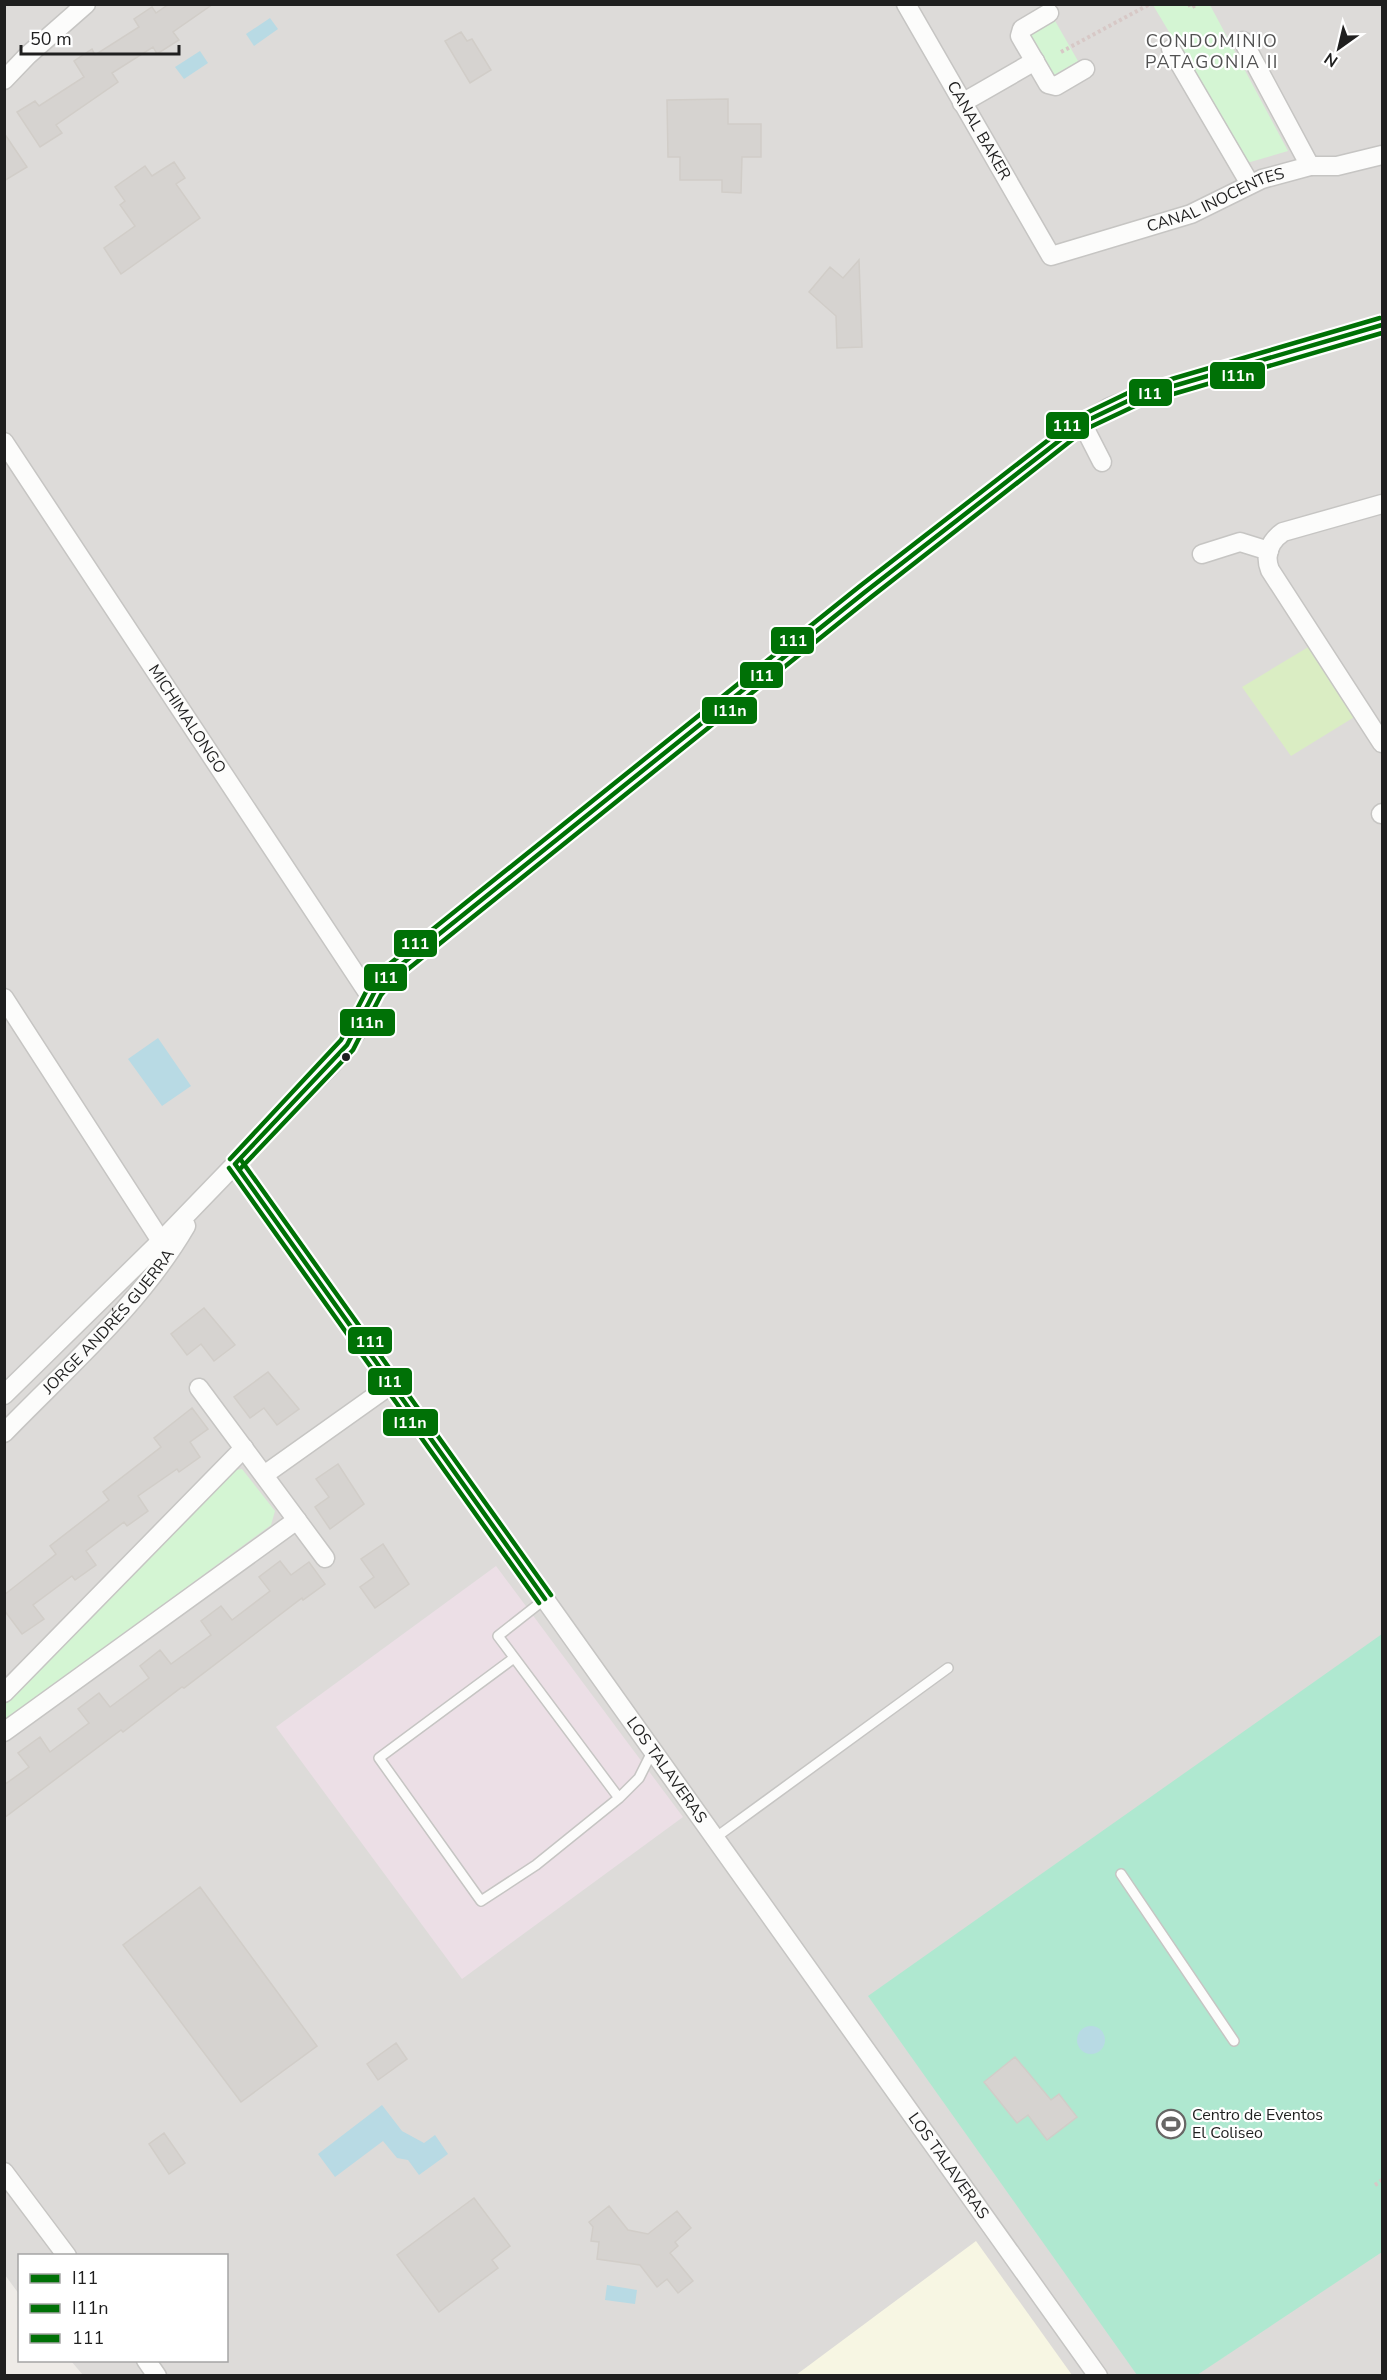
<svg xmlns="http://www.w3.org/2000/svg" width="1387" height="2380" font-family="'Nunito Sans',sans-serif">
	<rect width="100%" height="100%" fill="#eeebe7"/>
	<path fill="#dddbd9" d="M5,5H1382V2375H83L71,2361L226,2360V2256H20L19,2294L5,2275Z"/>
	<path fill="#ecdfe6" d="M496,1566L683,1817L462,1979L276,1727Z"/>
	<path fill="#f7f6e3" d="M976,2241L1072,2375H796Z"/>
	<path fill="#daedc3" d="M1310,646L1356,716L1291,756L1242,687Z"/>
	<path fill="#d4f5d3" d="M1153,5H1210L1288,151L1247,163Z
		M1054,19L1078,61L1049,78L1025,36Z
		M242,1469L275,1511L271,1525L5,1721V1700L229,1471Z"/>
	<path fill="#afe8d0" d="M1382,1634V2252L1197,2375H1137L868,1996Z"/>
	<path fill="#b8dae4" d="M270,18L278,29L254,46L246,34Z
		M200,51L208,63L184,79L175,67Z
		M158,1038L191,1086L162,1106L128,1059Z
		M1077 2040a14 14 0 1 1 28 0a14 14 0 1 1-28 0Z
		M382,2105L402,2131L424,2143L435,2135L448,2154L419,2175L408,2160L397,2158L383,2141L335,2177L318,2154Z
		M607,2285L637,2290L635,2304L605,2300Z"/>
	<path fill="#d6d3d0" stroke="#d1cdc8" stroke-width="1.5" d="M169,4H213L173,32L179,40L157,54L153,47L112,73L118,82L56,125L62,133L40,147L17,112L35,101L39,106L84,77L74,61L92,49L95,55L139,27L134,19L152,7L156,13Z
		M461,32L467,41L472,39L491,70L470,83L445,41Z
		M728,99V124H761V157H742L741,193L722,192V180H680V157H668L667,100Z
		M4,133L27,167L4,181Z
		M174,162L185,178L176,184L200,218L121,274L104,248L135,226L120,205L125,201L115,187L145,166L152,176Z
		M859,260L862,347L837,348L836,316L809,292L830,267L843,278Z
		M204,1308L235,1345L214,1361L201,1344L187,1355L171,1334Z
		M268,1372L299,1409L277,1425L264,1408L250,1418L234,1397Z
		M192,1408L208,1429L190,1442L200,1457L179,1472L177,1469L138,1496L148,1511L127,1526L124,1522L86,1551L96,1565L75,1580L72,1576L33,1605L44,1619L22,1634L4,1610V1595L56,1554L50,1546L109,1500L103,1492L161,1447L154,1438Z
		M338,1464L364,1504L330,1529L315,1507L329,1497L316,1479Z
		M383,1544L409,1584L375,1608L360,1587L374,1577L361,1559Z
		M280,1561L291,1575L309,1562L325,1584L303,1600L302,1598L184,1688L182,1687L123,1732L121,1730L4,1818V1785L29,1767L18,1753L40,1737L50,1752L89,1723L78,1709L99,1693L110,1707L149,1678L140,1666L160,1650L171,1664L211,1635L201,1621L221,1606L232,1620L270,1591L259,1577Z
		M200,1887L317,2046L241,2102L123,1945Z
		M396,2043L407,2059L378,2080L367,2064Z
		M1015,2057L1051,2100L1059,2094L1077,2117L1047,2140L1028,2115L1017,2123L984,2082Z
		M164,2133L185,2163L169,2174L149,2144Z
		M474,2198L510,2246L492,2260L498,2268L439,2312L397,2255Z
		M609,2206L628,2230L648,2234L677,2211L691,2228L675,2242L678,2246L670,2253L693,2281L678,2293L667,2279L657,2287L640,2265L597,2259L599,2242L591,2241L593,2227L589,2222Z"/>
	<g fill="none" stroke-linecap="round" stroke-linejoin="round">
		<g stroke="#c6c5c3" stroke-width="12">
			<path id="lane" d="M545,1599L498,1636L619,1798
				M514,1658L379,1758L481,1901L536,1865L619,1798L639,1778L652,1752
				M715,1838L948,1668
				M1121,1874L1234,2041"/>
		</g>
		<g stroke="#c6c5c3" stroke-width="21">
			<g id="street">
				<path id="s1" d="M906,4L1051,256L1191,214L1262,179L1310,166H1337L1382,155"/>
				<path d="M1049,13L1022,29L1020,36L1048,84L1056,86L1085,69"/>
				<path d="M1243,41L1310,166"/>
				<path d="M1171,49L1250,184"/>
				<path d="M4,80L28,55L86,4"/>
				<path d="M962,103L1035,61"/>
				<path d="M1082,423L1102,462"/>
				<path id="s2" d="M4,442L370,996"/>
				<path d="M1382,504L1283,532C1270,541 1264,555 1270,570L1382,743"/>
				<path d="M1202,554L1240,542L1269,551"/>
				<path d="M1381,814L1382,813"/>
				<path d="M4,998L161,1241"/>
				<path id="s3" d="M235,1164L1098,2376"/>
				<path d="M199,1388L325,1558"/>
				<path d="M4,1395L161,1241L332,1064L358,1030L370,996L387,976L865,592L1074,429L1110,407L1136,397L1382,325"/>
				<path id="s4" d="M4,1433C68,1367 140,1305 186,1226"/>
				<path d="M264,1475L392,1384"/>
				<path d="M4,1693L244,1448"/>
				<path d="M4,1732L297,1520"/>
				<path d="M4,2172L67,2256"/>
				<path d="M146,2360L157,2376"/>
			</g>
		</g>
		<path stroke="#d7c8c6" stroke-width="4" stroke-dasharray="3 3" stroke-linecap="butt" d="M1189,4L1191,8L1197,4
			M1061,52L1150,4
			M1375,2185L1382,2180"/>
		<use href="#lane" stroke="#fcfcfb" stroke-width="9"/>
		<use href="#street" stroke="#fcfcfb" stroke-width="18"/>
		<g stroke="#fff" stroke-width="9">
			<path id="bus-1" d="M235,1164L347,1045L375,991L387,976L865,592L1082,423L1136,397L1382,325
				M235,1164L545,1599"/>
		</g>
		<g stroke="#fff" stroke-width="9">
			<path id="bus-2" d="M229,1168L539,1603
				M240,1169L353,1050L381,995L392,982L870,598L1086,429L1139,404L1382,333"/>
		</g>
		<g stroke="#fff" stroke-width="9">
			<path id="bus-3" d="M230,1159L341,1040L368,988L382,970L860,586L1078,417L1134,390L1380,318
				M241,1160L551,1595"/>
		</g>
		<use href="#bus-1" stroke="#007106" stroke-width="4.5"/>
		<use href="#bus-2" stroke="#007106" stroke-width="4.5"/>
		<use href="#bus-3" stroke="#007106" stroke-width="4.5"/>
	</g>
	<defs>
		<g id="stadium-ring" transform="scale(1.5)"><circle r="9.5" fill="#fff" stroke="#676665" stroke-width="1.5"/><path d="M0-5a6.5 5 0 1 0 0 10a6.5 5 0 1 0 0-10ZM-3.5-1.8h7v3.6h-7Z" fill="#676665"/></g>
	</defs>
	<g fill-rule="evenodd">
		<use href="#stadium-ring" x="1171" y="2124"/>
	</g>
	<circle fill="#1f1f1f" stroke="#fff" stroke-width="2" cx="346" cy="1057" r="5"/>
	<g text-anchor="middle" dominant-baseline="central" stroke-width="4.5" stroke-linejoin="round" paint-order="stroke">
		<g font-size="16" fill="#1f1f1f" stroke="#fff">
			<text stroke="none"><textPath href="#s1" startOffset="146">CANAL BAKER</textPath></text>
			<text stroke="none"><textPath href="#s1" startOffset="465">CANAL INOCENTES</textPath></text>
			<text stroke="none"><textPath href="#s2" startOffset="332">MICHIMALONGO</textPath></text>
			<text stroke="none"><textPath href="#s4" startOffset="153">JORGE ANDRÉS GUERRA</textPath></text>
			<text stroke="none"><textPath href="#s3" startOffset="744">LOS TALAVERAS</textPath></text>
			<text stroke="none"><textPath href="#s3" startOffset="1230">LOS TALAVERAS</textPath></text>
		</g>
		<g font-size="16" fill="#1f1f1f" stroke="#fff" text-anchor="start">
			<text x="1192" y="2115">Centro de Eventos<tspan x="1192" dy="18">El Coliseo</tspan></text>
		</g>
		<g font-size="18" letter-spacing="1.5" fill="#525252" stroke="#fff">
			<text x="1212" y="41">CONDOMINIO<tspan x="1212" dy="21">PATAGONIA II</tspan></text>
		</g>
	</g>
	<g stroke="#fff" stroke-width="2">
		<rect x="1209" y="361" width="57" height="29" rx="6" fill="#007106"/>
		<rect x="1128" y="378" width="45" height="29" rx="6" fill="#007106"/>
		<rect x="1045" y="411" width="45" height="29" rx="6" fill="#007106"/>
		<rect x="770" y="626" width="45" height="29" rx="6" fill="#007106"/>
		<rect x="739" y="661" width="45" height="28" rx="6" fill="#007106"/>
		<rect x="701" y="696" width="57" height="29" rx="6" fill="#007106"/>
		<rect x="393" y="929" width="45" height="29" rx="6" fill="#007106"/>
		<rect x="363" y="963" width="45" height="29" rx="6" fill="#007106"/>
		<rect x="339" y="1008" width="57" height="29" rx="6" fill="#007106"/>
		<rect x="347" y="1326" width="46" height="29" rx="6" fill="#007106"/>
		<rect x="367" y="1367" width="46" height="29" rx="6" fill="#007106"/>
		<rect x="382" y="1408" width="57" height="29" rx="6" fill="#007106"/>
	</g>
	<g font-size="16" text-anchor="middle" font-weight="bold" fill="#fff">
		<text x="1238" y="381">I11n</text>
		<text x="1150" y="399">I11</text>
		<text x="1067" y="431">111</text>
		<text x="793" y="646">111</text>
		<text x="762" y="681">I11</text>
		<text x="730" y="716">I11n</text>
		<text x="415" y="949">111</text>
		<text x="386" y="983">I11</text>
		<text x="367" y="1028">I11n</text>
		<text x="370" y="1347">111</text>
		<text x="390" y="1387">I11</text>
		<text x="410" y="1428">I11n</text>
	</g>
	<rect width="1387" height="2380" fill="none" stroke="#1f1f1f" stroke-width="12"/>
	<rect x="18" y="2254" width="210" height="108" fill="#ffffff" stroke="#a5a5a5" stroke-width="1.5"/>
	<rect x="30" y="2274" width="30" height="9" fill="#007106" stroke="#a5a5a5" stroke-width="1.5"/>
	<text x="72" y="2284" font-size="18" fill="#1f1f1f">I11</text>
	<rect x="30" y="2304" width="30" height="9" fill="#007106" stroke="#a5a5a5" stroke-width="1.5"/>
	<text x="72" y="2314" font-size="18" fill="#1f1f1f">I11n</text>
	<rect x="30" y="2334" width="30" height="9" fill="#007106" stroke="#a5a5a5" stroke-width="1.5"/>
	<text x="72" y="2344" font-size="18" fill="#1f1f1f">111</text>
	<g transform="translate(1339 48) rotate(214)" stroke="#ffffff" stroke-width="4.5" paint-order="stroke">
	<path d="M0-4.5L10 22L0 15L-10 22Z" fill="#1f1f1f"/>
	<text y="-9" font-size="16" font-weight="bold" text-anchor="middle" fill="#1f1f1f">N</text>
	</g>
	<path d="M21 45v9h158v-9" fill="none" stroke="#1f1f1f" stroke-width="3"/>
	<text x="30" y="45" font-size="18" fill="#1f1f1f" stroke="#ffffff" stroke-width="4.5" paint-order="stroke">50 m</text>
</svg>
